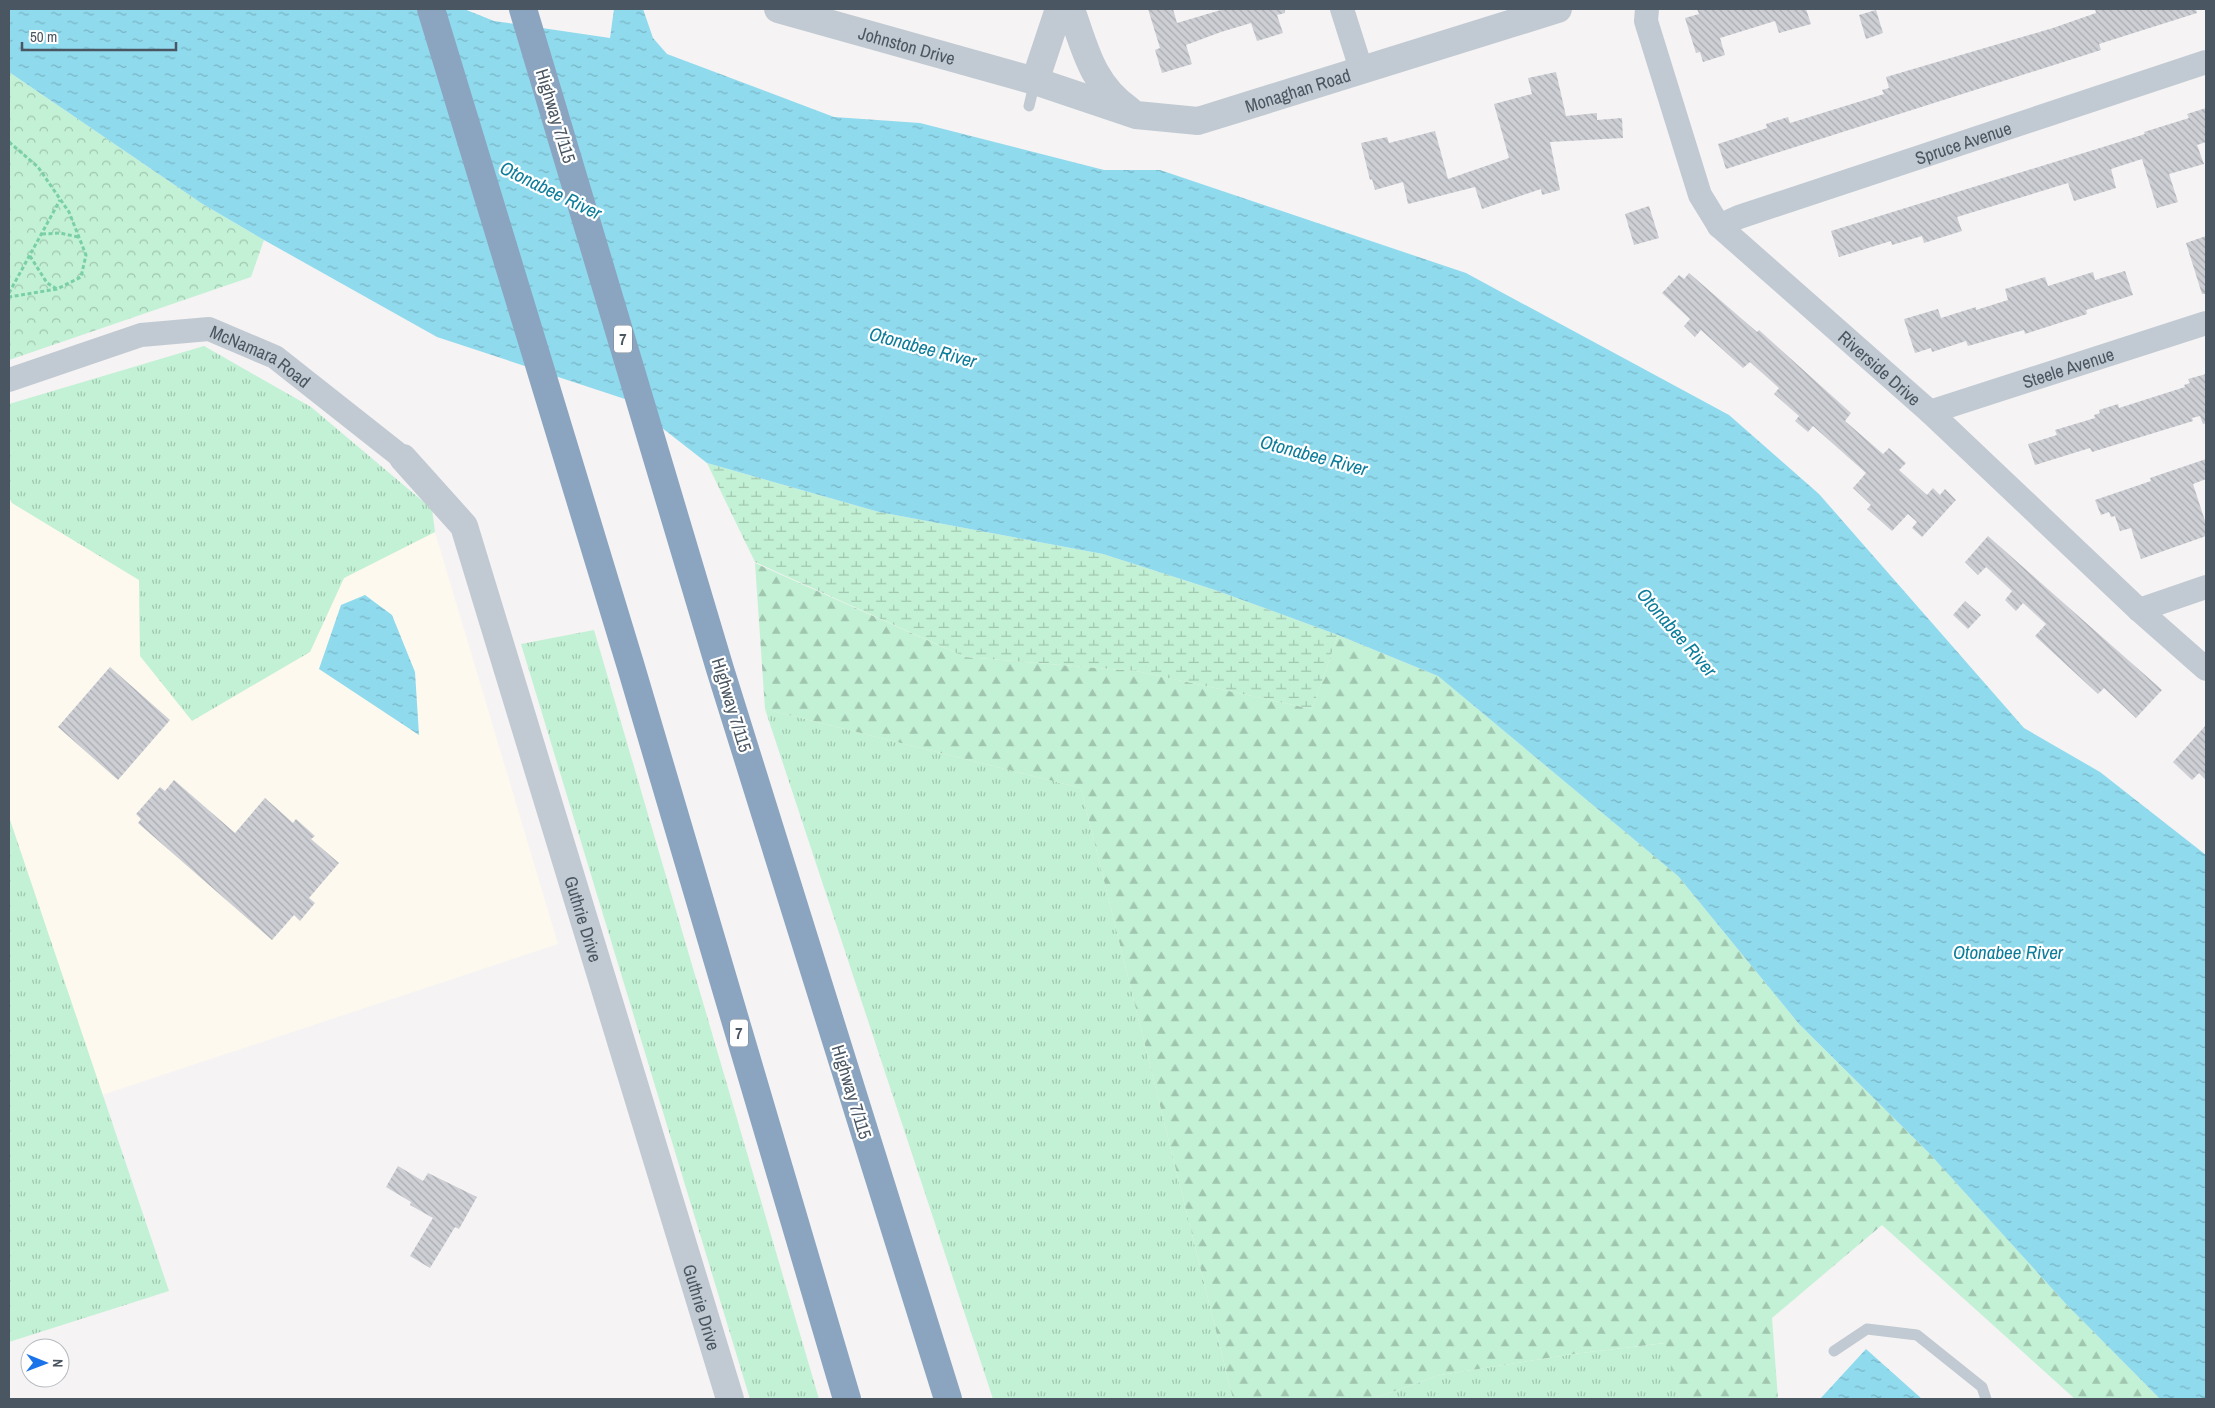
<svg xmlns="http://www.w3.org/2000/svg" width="2215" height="1408" font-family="'Archivo Narrow',sans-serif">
	<defs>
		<pattern id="grass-tufts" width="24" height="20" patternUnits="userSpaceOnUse" patternTransform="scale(1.25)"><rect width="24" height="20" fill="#c3f1d5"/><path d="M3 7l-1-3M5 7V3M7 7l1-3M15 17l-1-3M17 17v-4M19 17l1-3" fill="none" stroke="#a0c6b0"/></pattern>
		<pattern id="forest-firs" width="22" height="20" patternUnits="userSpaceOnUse" patternTransform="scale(1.25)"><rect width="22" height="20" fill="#c3f1d5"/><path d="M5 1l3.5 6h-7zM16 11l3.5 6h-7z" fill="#a0c6b0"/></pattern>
		<pattern id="wetland-marsh" width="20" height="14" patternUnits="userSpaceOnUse" patternTransform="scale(1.25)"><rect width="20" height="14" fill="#c3f1d5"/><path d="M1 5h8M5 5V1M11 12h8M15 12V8" fill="none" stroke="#a0c6b0"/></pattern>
		<pattern id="park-crowns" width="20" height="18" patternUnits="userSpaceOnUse" patternTransform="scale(1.25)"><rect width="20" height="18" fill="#c3f1d5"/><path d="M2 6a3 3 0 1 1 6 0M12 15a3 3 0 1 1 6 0" fill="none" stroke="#a0c6b0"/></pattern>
		<pattern id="water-ripples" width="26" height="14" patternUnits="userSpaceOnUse" patternTransform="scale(1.25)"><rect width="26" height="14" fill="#90daee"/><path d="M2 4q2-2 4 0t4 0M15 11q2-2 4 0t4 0" fill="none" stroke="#78b4c4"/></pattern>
		<pattern id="building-back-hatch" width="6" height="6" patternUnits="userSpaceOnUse" patternTransform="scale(1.25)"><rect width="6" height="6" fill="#cdcfd5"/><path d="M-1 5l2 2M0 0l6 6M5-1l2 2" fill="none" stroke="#a8abb0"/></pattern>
	</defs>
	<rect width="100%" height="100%" fill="#f5f3f3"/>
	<path fill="#fdf9ef" d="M9,498L12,503L139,580L140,656L310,652L344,578L435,532L558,944L102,1095L9,817Z"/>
	<path fill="url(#grass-tufts)" d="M204,346L311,407L432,509L435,532L344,578L310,652L192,721L140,656L139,580L12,503L9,498V404Z
		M594,630L819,1399H750L521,644Z
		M765,709L1081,788L1233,1399H993Z
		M9,817L169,1291L9,1342Z
		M1666,1343L1680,1399H1372L1440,1375L1573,1354Z"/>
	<path fill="url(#forest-firs)" d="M755,563L965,657L1136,671L1312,709L1338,635L1438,676L1678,876L1799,1024L1928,1152L2066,1304L2160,1399H2075L1882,1225L1772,1318L1778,1399H1680L1665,1343L1573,1354L1440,1375L1372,1399H1233L1081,788L765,709Z"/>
	<path fill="url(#wetland-marsh)" d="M707,463L879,512L1103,554L1215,590L1338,635L1312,709L1136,671L965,657L755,562Z"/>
	<path fill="url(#park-crowns)" d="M9,72L201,203L264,240L251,277L9,360Z"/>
	<path fill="url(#water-ripples)" d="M9,9H464L494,21L610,38L614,9H643L653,38L667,54L834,117L920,123L1104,170H1160L1466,273L1729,415L1819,494L2024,728L2100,772L2206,855V1399H2160L2066,1304L1928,1152L1799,1024L1678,876L1438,676L1338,635L1215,590L1103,554L879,512L707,463L625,399L437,337L264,240L201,203L9,72Z
		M365,595L392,615L415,672L419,735L319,669L341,605Z
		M1866,1349L1922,1399H1820Z"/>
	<path fill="url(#building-back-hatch)" d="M1148,9H1173L1177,23L1224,9H1285V13L1277,15L1283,33L1257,41L1251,23L1221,32L1186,45L1192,64L1162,73L1155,50L1160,48Z
		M1697,9H1806L1811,24L1779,33L1775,21L1720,38L1725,55L1703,62L1700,52L1696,53L1685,18L1699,14Z
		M2095,9H2196L2197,13L2099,44L2101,50L1726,169L1718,144L1767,128L1766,124L1788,117L1790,123L1884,94L1882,90L1889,88L1886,77L2053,28L2096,13Z
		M1876,10L1883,33L1866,39L1859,15Z
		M1556,72L1566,116L1597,113V120L1622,118L1623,138L1550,142L1560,190L1542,195L1541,189L1482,209L1475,187L1408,204L1403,182L1375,190L1372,179L1370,180L1361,143L1387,137L1389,143L1435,131L1448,179L1509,158L1494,104L1532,94L1528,78Z
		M2206,108V142L2197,145L2204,164L2169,174L2178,202L2157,208L2142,159L2111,169L2116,188L2074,201L2068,183L1957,217L1962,231L1924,243L1922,236L1892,245L1891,241L1839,257L1831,231L2145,134L2144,132L2189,118L2187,114Z
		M1649,206L1659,238L1634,245L1625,214Z
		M2206,236V294H2202L2186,243Z
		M2125,271L2133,295L2086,310L2087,314L2025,334L2024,330L1968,346L1966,341L1932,352L1931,348L1915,353L1904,319L1938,309L1941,318L1976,307V310L2008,300L2005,289L2045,277L2048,286L2093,272L2095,280Z
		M1689,273L1757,332L1759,330L1851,413L1845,421L1883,454L1889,448L1906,463L1899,470L1927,495L1933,488L1940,495L1945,489L1956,500L1922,537L1912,528L1917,522L1908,514L1892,531L1867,509L1871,505L1853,488L1866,473L1813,426L1808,432L1795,421L1799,416L1774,394L1779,388L1750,362L1743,368L1701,330L1695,337L1684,326L1690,319L1662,293L1679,275L1684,279Z
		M2206,374V423L2203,424L2200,416L2192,418L2193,421L2092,452L2090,448L2035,465L2028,444L2057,435L2055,430L2095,418L2094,415L2100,413L2099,410L2118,404L2119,408L2185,387L2184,385L2190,383L2188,379Z
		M2206,459V479L2193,484L2206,524V536L2141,559L2131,528L2120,531L2115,516L2111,517L2109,512L2101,515L2095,500L2151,481L2150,478Z
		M1988,536L2162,690L2136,718L2104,688L2098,694L2035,636L2046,624L2023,603L2016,611L2005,600L2012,591L1986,567L1978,575L1965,562Z
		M1965,601L1981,615L1968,629L1953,615Z
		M110,667L170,720L118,780L58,727Z
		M2206,725V780L2199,773L2192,780L2173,762Z
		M174,780L235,833L265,798L293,823L296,819L315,836L311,839L339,863L309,898L315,903L300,921L294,915L272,940L138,823L141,819L136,814L160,787L165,791Z
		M398,1166L423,1181L428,1173L477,1197L459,1229L455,1227L430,1268L410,1256L433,1218L410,1205L411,1202L386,1187Z"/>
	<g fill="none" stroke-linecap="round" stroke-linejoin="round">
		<path stroke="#7ad0a6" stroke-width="3" stroke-dasharray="4 2.5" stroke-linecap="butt" d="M9,142L38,167L69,212L86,255L81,277L57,289L9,297
			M42,234L60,233L78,237
			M30,256L47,283L57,289
			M9,293L60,200"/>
		<path stroke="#c1cad2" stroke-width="11" d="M1029,106L1035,81
			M1834,1351L1867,1329L1917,1335L1982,1387L1986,1399"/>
		<g stroke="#c1cad2" stroke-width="24">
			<path d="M1342,9L1361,69"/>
			<path id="s1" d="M1647,9L1646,21L1700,195L1719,226L1930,412L2139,610L2206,669"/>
			<path id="s2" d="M1719,226L1739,217L2206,62"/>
			<path id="s3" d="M9,380L141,335L209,329L275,357L403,458"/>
			<path id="s4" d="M1930,412L2206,323"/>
			<path d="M2139,610L2206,587"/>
		</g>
		<g stroke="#c1cad2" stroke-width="28">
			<path id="s5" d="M778,9L1035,81L1136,115L1198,121L1558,9"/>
			<path d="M1071,9C1085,49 1092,84 1129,110"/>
			<path d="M1035,81L1059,9"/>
			<path id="s6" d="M403,458L464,526L730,1399"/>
		</g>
		<path stroke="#8ba5c1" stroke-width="28" d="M431,9L631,667L847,1399
			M523,9L720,669L948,1399"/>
	</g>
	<g text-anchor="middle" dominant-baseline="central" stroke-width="4.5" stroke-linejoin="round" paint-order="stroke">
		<g fill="#fff" stroke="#808990" stroke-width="1">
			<rect x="614" y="325.5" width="18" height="27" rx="4"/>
			<rect x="730" y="1019.5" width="18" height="27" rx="4"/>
		</g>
		<g font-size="16" font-weight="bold" fill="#4a5661">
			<text x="623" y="339">7</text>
			<text x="739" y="1033">7</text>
		</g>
		<g font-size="18" fill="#4a5661" stroke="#fff">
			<text stroke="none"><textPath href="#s5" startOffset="134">Johnston Drive</textPath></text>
			<text stroke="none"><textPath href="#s5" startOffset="540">Monaghan Road</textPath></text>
			<text transform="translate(556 116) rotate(73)">Highway 7/115</text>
			<text stroke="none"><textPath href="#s2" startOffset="258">Spruce Avenue</textPath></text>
			<text stroke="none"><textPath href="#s3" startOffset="266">McNamara Road</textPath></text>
			<text stroke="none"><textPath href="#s1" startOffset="445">Riverside Drive</textPath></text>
			<text stroke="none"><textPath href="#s4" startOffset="145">Steele Avenue</textPath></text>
			<text transform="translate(732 705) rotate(73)">Highway 7/115</text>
			<text stroke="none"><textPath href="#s6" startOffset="502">Guthrie Drive</textPath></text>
			<text transform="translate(852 1092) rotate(73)">Highway 7/115</text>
			<text stroke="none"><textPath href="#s6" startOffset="908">Guthrie Drive</textPath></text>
		</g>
		<g font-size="19" font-style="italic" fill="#0c7c9b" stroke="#fff">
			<text transform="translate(551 190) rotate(26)">Otonabee River</text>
			<text transform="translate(923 347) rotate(15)">Otonabee River</text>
			<text transform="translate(1314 455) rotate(15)">Otonabee River</text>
			<text transform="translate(1677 632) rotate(49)">Otonabee River</text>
			<text x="2008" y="952">Otonabee River</text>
		</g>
	</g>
	<rect width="2215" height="1408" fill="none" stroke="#4a5661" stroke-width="20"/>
	<g transform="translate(45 1363) rotate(91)"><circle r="24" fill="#ffffff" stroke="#b7bbc0"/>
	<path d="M0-4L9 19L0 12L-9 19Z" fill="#1a73e8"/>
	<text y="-8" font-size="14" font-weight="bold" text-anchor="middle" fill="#4a5661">N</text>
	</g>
	<path d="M22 42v8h154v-8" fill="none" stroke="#4a5661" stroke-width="2.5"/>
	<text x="30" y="42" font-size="15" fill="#4a5661" stroke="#ffffff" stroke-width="4" paint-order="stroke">50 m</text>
</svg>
